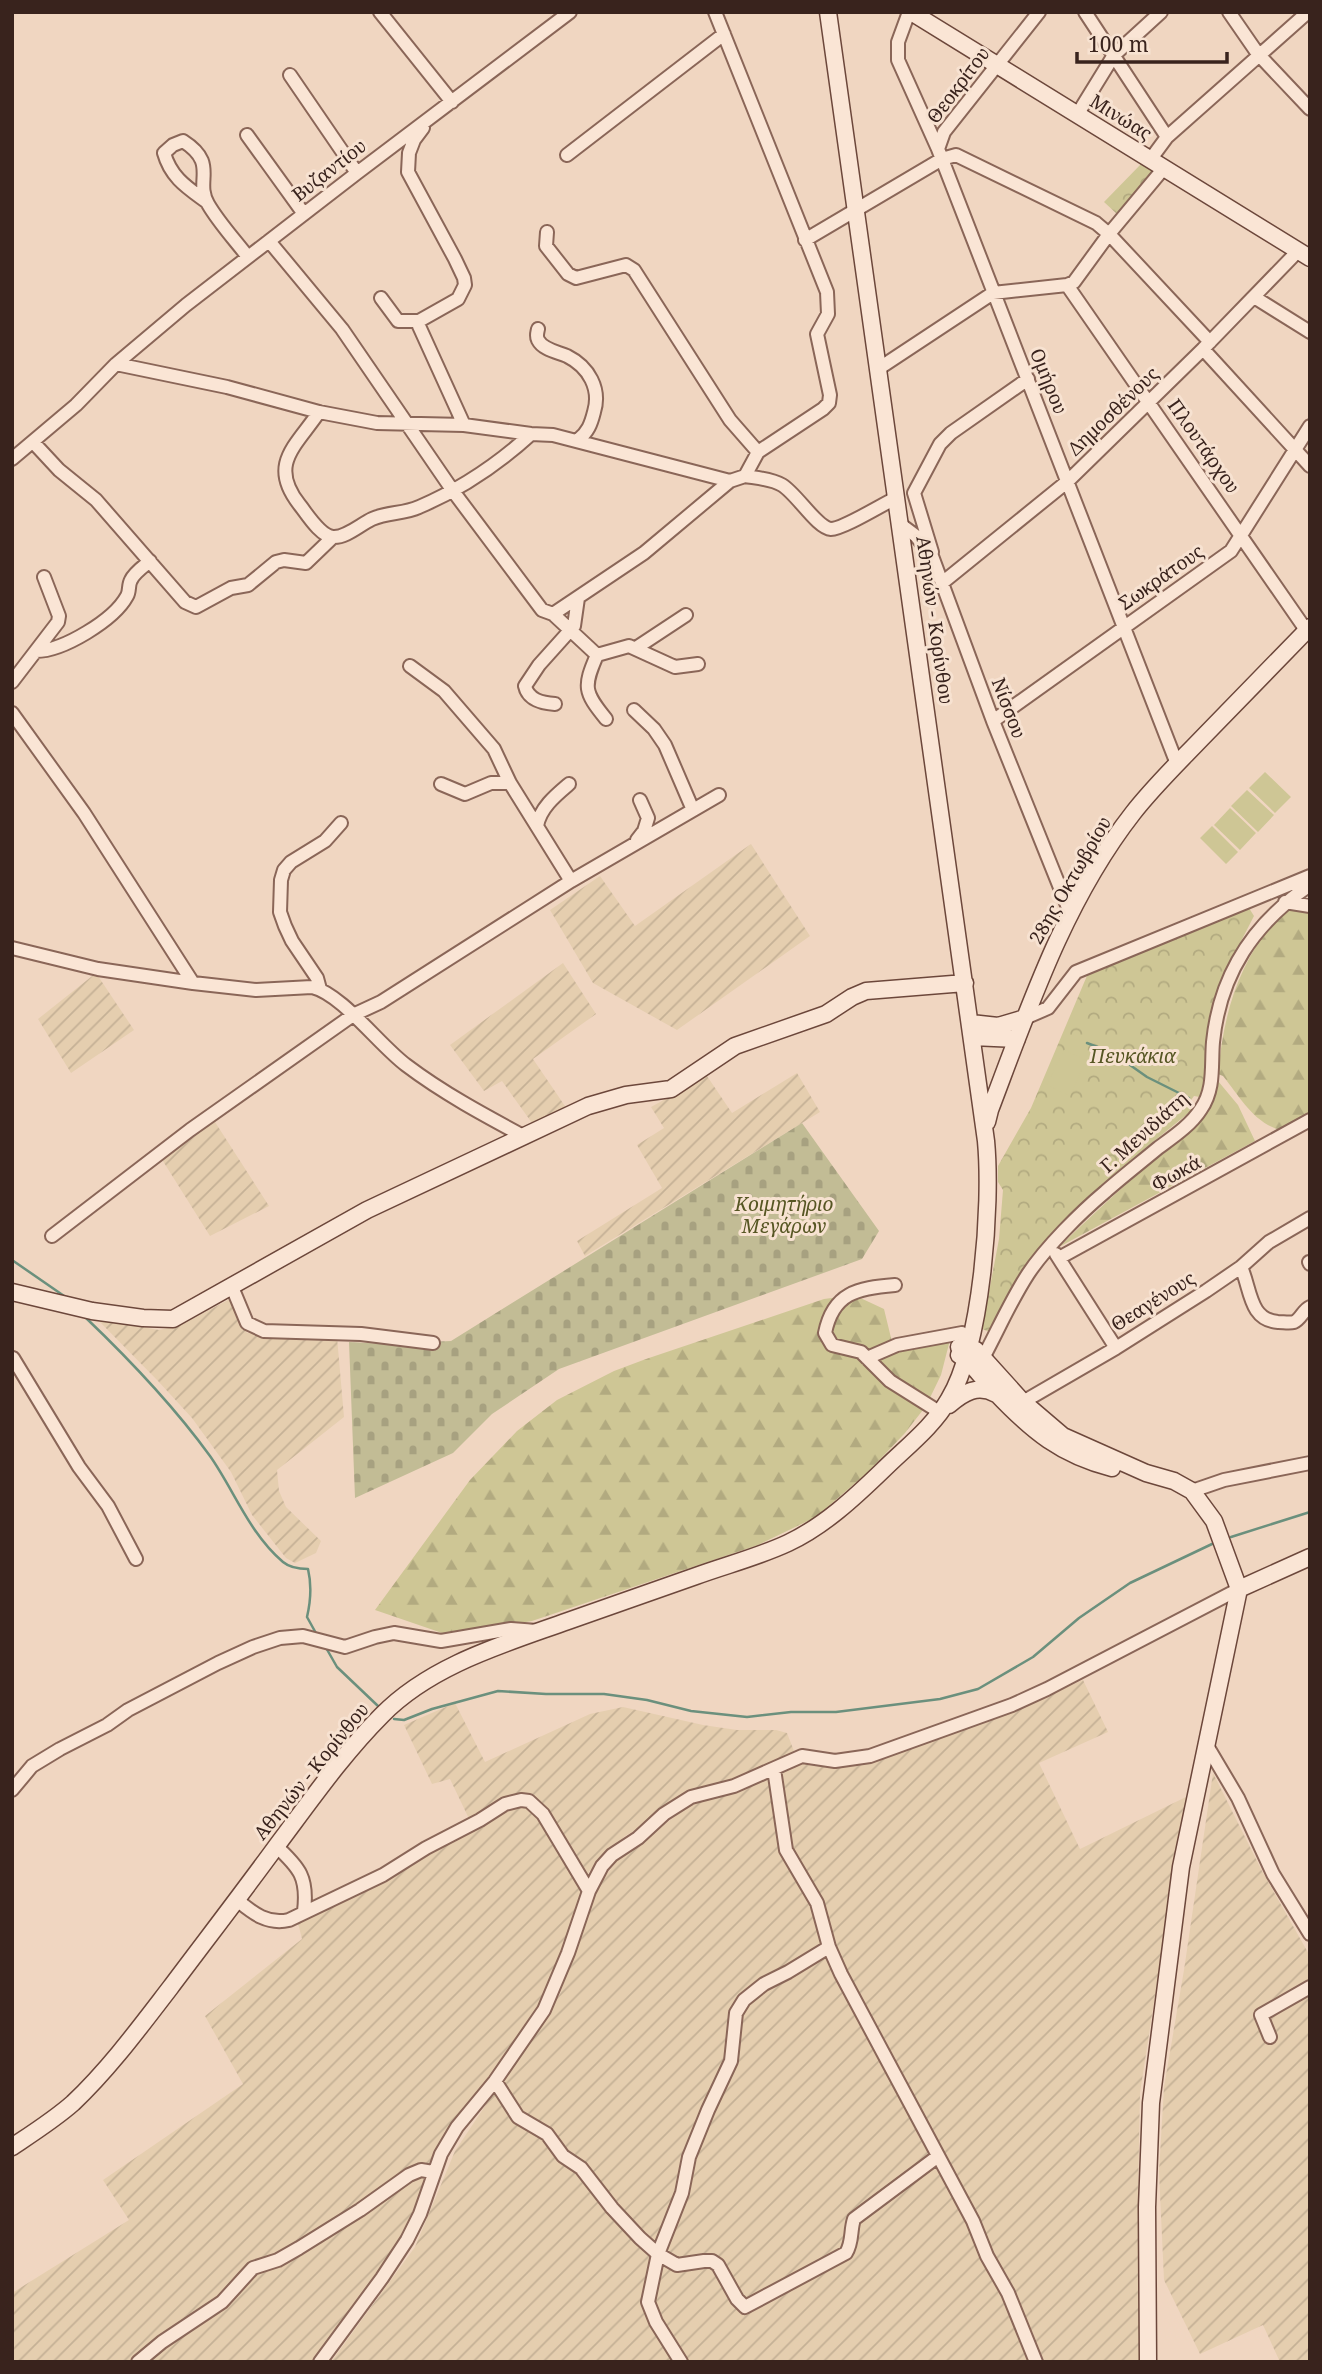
<svg xmlns="http://www.w3.org/2000/svg" width="1322" height="2374" font-family="'Noto Serif',serif">
	<defs>
		<pattern id="farmland-furrows" width="10" height="10" patternUnits="userSpaceOnUse" patternTransform="scale(1.75)"><rect width="10" height="10" fill="#e5ceaf"/><path d="M-1 1l2-2M0 10L10 0M9 11l2-2" fill="none" stroke="#c5b196"/></pattern>
		<pattern id="forest-firs" width="22" height="20" patternUnits="userSpaceOnUse" patternTransform="scale(1.75)"><rect width="22" height="20" fill="#cec695"/><path d="M5 1l3.5 6h-7zM16 11l3.5 6h-7z" fill="#b2aa80"/></pattern>
		<pattern id="cemetery-stones" width="16" height="16" patternUnits="userSpaceOnUse" patternTransform="scale(1.75)"><rect width="16" height="16" fill="#c2bc95"/><path d="M2 7V4a2 2 0 0 1 4 0v3zM10 15v-3a2 2 0 0 1 4 0v3z" fill="#a7a180"/></pattern>
		<pattern id="park-crowns" width="20" height="18" patternUnits="userSpaceOnUse" patternTransform="scale(1.75)"><rect width="20" height="18" fill="#cec695"/><path d="M2 6a3 3 0 1 1 6 0M12 15a3 3 0 1 1 6 0" fill="none" stroke="#b2aa80"/></pattern>
	</defs>
	<rect width="100%" height="100%" fill="#f0d6c1"/>
	<path fill="url(#farmland-furrows)" d="M751,844L810,936L677,1030L593,983L550,910L600,876L635,926Z
		M563,963L596,1014L533,1059L567,1109L532,1123L502,1081L484,1091L450,1045Z
		M96,973L134,1030L71,1073L38,1019Z
		M797,1073L820,1112L585,1256L577,1241L662,1188L637,1145L664,1128L651,1107L707,1076L732,1113Z
		M215,1122L269,1206L210,1236L161,1158Z
		M230,1299L247,1333L337,1337L344,1417L277,1470L279,1491L286,1507L321,1541L316,1553L295,1563L286,1558L252,1515L231,1472L192,1418L158,1381L97,1319L159,1330L181,1325Z
		M1083,1680L1108,1732L1039,1763L1080,1849L1190,1795L1175,1865L1140,2093L1138,2194L1145,2362H331L415,2247L455,2151L560,1994L596,1887L619,1859L690,1805L738,1791L806,1761L858,1763L1014,1710Z
		M455,1703L485,1762L590,1714L623,1707L703,1725L737,1730H776L787,1733L794,1751L786,1759L719,1787L696,1789L669,1803L649,1823L625,1836L589,1872L567,1942L544,1996L522,2034L443,2137L430,2165L416,2214L402,2241L318,2362H12V2293L129,2220L103,2180L243,2084L205,2016L302,1939L298,1923L389,1876L472,1825L450,1779L432,1784L404,1725Z
		M1213,1773L1262,1871L1310,1956V2362H1280L1263,2325L1200,2354L1164,2280L1159,2172L1164,2087L1184,1970Z"/>
	<path fill="url(#forest-firs)" d="M1288,906L1310,909V1113L1280,1130C1253,1122 1240,1097 1223,1076L1218,1074C1224,1008 1241,954 1288,906Z
		M1218,1081L1238,1105L1255,1141L1059,1247C1085,1222 1111,1197 1139,1173C1176,1142 1204,1130 1218,1081Z
		M854,1295L884,1309L892,1342L951,1336L941,1375L926,1406L905,1433L868,1472L816,1517L758,1545L532,1621L448,1635L375,1610L470,1480L517,1431L557,1400L614,1371L646,1359L824,1299Z"/>
	<path fill="url(#cemetery-stones)" d="M802,1123L879,1231L862,1259L559,1369L492,1414L453,1453L355,1498L349,1342L385,1344L451,1341Z"/>
	<path fill="url(#park-crowns)" d="M1141,164L1155,173L1117,214L1104,202Z
		M1249,908L1254,916C1238,948 1218,981 1210,1016C1205,1042 1211,1073 1200,1097L1194,1096L1189,1103L1194,1105L1191,1111L1115,1173L1057,1230L990,1332L982,1329L999,1239L1003,1190L998,1182V1166L1031,1108L1089,971L1102,969Z"/>
	<path fill="#cec695" d="M1265,772L1291,797L1275,813L1249,788Z
		M1247,790L1274,815L1258,832L1231,806Z
		M1230,808L1256,833L1240,850L1214,825Z
		M1212,826L1238,852L1226,864L1200,838Z
		M1064,1050L1086,1060L1070,1096L1047,1085Z"/>
	<g fill="none" stroke-linecap="round" stroke-linejoin="round">
		<path stroke="#6b907d" stroke-width="2.5" d="M1087,1043L1113,1053L1147,1077L1189,1098
			M12,1260L67,1298
			M85,1317C130,1360 173,1405 210,1456C234,1490 249,1533 283,1562C289,1567 300,1569 308,1569C312,1586 311,1600 307,1617L317,1635
			M1231,1537L1310,1512
			M325,1646L337,1667L378,1706
			M394,1719L404,1720L432,1709L498,1691L546,1694H604L647,1700L691,1711L747,1717L791,1712H836L940,1699L978,1689L1033,1657L1079,1618L1130,1583L1212,1544"/>
		<g stroke="#8a6658" stroke-width="16">
			<path id="street" d="M380,12L452,102
				M909,12L898,42V60L938,149L1177,764
				M1085,12L1167,137
				M1229,12L1258,54L1310,109
				M290,75L357,173
				M1077,115L1114,55L1161,12
				M423,128L414,140L409,153L408,172L455,259L464,278L465,285L458,299L419,321V326L464,425
				M247,135L304,214
				M938,149L944,132L1039,12
				M567,155L724,34
				M1150,160L1167,137L1308,12
				M207,202C188,188 171,178 164,153L173,145L183,141C219,164 194,180 208,204C219,223 235,240 248,257
				M547,232L546,246L568,274L576,278L626,265L634,270L730,420L758,452
				M805,240L942,159L956,155L1096,223L1109,234L1210,342
				M269,241L342,329L453,491L542,610L553,614L644,553L730,481
				M1067,285L1306,630
				M1254,297L1310,332
				M381,298L398,321H419
				M538,329C537,334 536,336 538,340C543,350 558,352 567,356C589,367 601,389 594,412C591,424 588,432 578,440
				M1203,349L1310,466
				M116,364L186,305L357,173L570,12
				M878,369L993,293L1067,285L1074,282L1109,234L1164,168
				M319,412C296,446 268,464 299,504C307,514 320,536 333,537C346,538 361,524 372,519C387,512 404,514 419,507C461,489 497,465 531,434
				M33,442L59,470L96,500L185,602L196,607L231,588L248,585L276,562L284,560L306,563L333,537
				M12,459L76,405L116,364L227,387L319,412L377,423L464,425L531,434L553,435L730,481L745,476L758,452L823,409L829,403L830,395L817,334L828,314L827,292L715,12
				M745,476C757,478 772,479 782,485C797,494 817,528 831,529C843,529 883,504 896,498
				M900,524L916,536L932,556L993,721L1071,915
				M932,552L914,493L940,444L951,433L1028,379
				M942,583L1068,481L1203,349L1298,251
				M553,614L597,655L629,646L675,667L698,664
				M636,648L686,615
				M36,651C63,651 114,620 127,596C130,591 128,585 131,580C134,573 144,566 150,561
				M597,655C583,687 584,692 606,719
				M410,666L444,691L494,749L510,783L571,881
				M12,682L58,622L59,616L44,577
				M555,704C542,703 528,700 525,686L539,665L574,626L578,598
				M634,710L654,729L665,745L693,810
				M12,713L84,813L193,983L256,990L312,987C342,994 379,1045 406,1065C443,1093 484,1115 525,1137
				M993,721L1231,551L1310,426
				M441,784L465,794L491,783H510
				M537,826C540,808 556,795 569,784
				M637,840L644,831L648,818L640,800
				M1285,902L1310,906
				M12,948L98,969L193,983
				M320,989L317,978L292,941L285,926L280,912L281,880L284,870L291,862L325,841L341,823
				M1025,1018L1048,1008L1076,972L1310,876
				M52,1236L190,1130L353,1015L381,1002L571,881L719,795
				M1056,1254L1116,1348
				M1059,1258L1310,1120
				M1309,1262L1310,1264
				M1241,1267C1251,1289 1249,1320 1278,1322C1283,1322 1290,1323 1294,1322C1301,1319 1303,1310 1310,1307
				M895,1285C857,1288 833,1293 825,1333L832,1345L861,1352L890,1381L933,1408
				M232,1287L247,1323L264,1331L361,1334L433,1343
				M13,1358L79,1467L108,1506L136,1559
				M867,1358L897,1345L962,1333
				M983,1358C998,1330 1011,1300 1028,1274C1046,1247 1080,1213 1105,1192C1122,1177 1140,1163 1158,1148C1173,1137 1191,1125 1201,1109C1215,1089 1211,1065 1213,1042C1220,973 1254,923 1310,885
				M1016,1406L1116,1348L1206,1291L1241,1267L1269,1242L1310,1218
				M1192,1491L1224,1480L1310,1463
				M1206,1744L1238,1798L1273,1874L1310,1934
				M774,1769L786,1850L817,1903L829,1947L841,1974L973,2221L987,2256L1008,2293L1036,2362
				M12,1790L32,1766L60,1749L107,1725L128,1710L218,1663L253,1647L280,1638L303,1636L345,1647L375,1637L394,1633L441,1641L511,1629L537,1631
				M276,1846C300,1868 308,1878 304,1911
				M237,1900C253,1913 267,1925 289,1920L383,1875L426,1848L480,1820L505,1804L521,1800L529,1801L543,1814L589,1891
				M1270,2037L1261,2015L1310,1987
				M495,2081L518,2117L547,2134L563,2156L581,2168L612,2208L640,2238L658,2254L677,2265L704,2261H712L718,2265L737,2299L745,2307L846,2253C853,2242 850,2231 854,2219L937,2157
				M138,2362L162,2342L222,2302L253,2268L278,2260L299,2248L360,2210L409,2175L421,2170L433,2172
				M320,2362L382,2278L407,2240L420,2214L441,2154L457,2127L495,2081L544,2010L568,1953L589,1891L602,1866L612,1855L638,1838L664,1814L691,1797L734,1786L802,1756L835,1761L870,1756L1012,1705L1047,1689L1239,1589
				M681,2362L656,2322L648,2302L658,2254L682,2193L689,2157L708,2110L731,2061L736,2013L744,2000L764,1984L788,1972L829,1947"/>
		</g>
		<g stroke="#6c473b" stroke-width="19">
			<path id="secondary" d="M911,12L1310,258
				M971,1023L998,1026L1025,1018
				M972,1037L1017,1039
				M987,1122L990,1110C1029,1007 1065,900 1133,813C1154,786 1179,762 1202,738C1238,701 1274,664 1310,627
				M12,1292L92,1311L143,1318L173,1319L367,1210L588,1106L626,1095L671,1089L735,1046L826,1014L852,997L866,991L965,983
				M959,1347H968L976,1350L1022,1401L1063,1436L1146,1473L1174,1481L1192,1491L1214,1521L1239,1589L1310,1557
				M959,1355C974,1364 984,1381 996,1393C1032,1431 1061,1455 1112,1468
				M949,1405C964,1392 978,1384 996,1394
				M12,2147C33,2133 55,2119 73,2103C109,2069 140,2027 170,1988C206,1940 243,1892 278,1844C311,1800 343,1754 382,1715C431,1665 504,1644 568,1621C611,1606 653,1591 696,1576C726,1565 758,1557 788,1543C824,1526 854,1498 883,1470C905,1448 933,1427 949,1399C982,1344 992,1205 986,1141L828,12
				M1148,2362L1147,2207L1151,2103L1181,1867L1239,1589"/>
		</g>
		<use href="#street" stroke="#fae5d5" stroke-width="12"/>
		<use href="#secondary" stroke="#fae5d5" stroke-width="16"/>
	</g>
	<g text-anchor="middle" dominant-baseline="central" stroke-width="6" stroke-linejoin="round" paint-order="stroke">
		<g font-size="19" fill="#39231d" stroke="#f7e2d1">
			<text transform="translate(958 85) rotate(-53)">Θεοκρίτου</text>
			<text transform="translate(1121 117) rotate(32)">Μινώας</text>
			<text transform="translate(329 170) rotate(-38)">Βυζαντίου</text>
			<text transform="translate(1049 381) rotate(68)">Ομήρου</text>
			<text transform="translate(1113 411) rotate(-44)">Δημοσθένους</text>
			<text transform="translate(1204 446) rotate(55)">Πλουτάρχου</text>
			<text transform="translate(1161 577) rotate(-35)">Σωκράτους</text>
			<text transform="translate(935 620) rotate(82)">Αθηνών - Κορίνθου</text>
			<text transform="translate(1009 708) rotate(69)">Νίσσου</text>
			<text transform="translate(1070 880) rotate(-60)">28ης Οκτωβρίου</text>
			<text transform="translate(1144 1132) rotate(-42)">Γ. Μενιδιάτη</text>
			<text transform="translate(1176 1173) rotate(-29)">Φωκά</text>
			<text transform="translate(1153 1301) rotate(-32)">Θεαγένους</text>
			<text transform="translate(311 1771) rotate(-51)">Αθηνών - Κορίνθου</text>
		</g>
		<g font-size="19" font-style="italic" fill="#565623" stroke="#f7e2d1">
			<text x="1133" y="1056">Πευκάκια</text>
			<text x="784" y="1204">Κοιμητήριο<tspan x="784" dy="22">Μεγάρων</tspan></text>
		</g>
	</g>
	<rect width="1322" height="2374" fill="none" stroke="#39231d" stroke-width="28"/>
	<path d="M1077 52v10h150v-10" fill="none" stroke="#39231d" stroke-width="3.5"/>
	<text x="1088" y="52" font-size="21" fill="#39231d" stroke="#f7e2d1" stroke-width="5" paint-order="stroke">100 m</text>
</svg>
